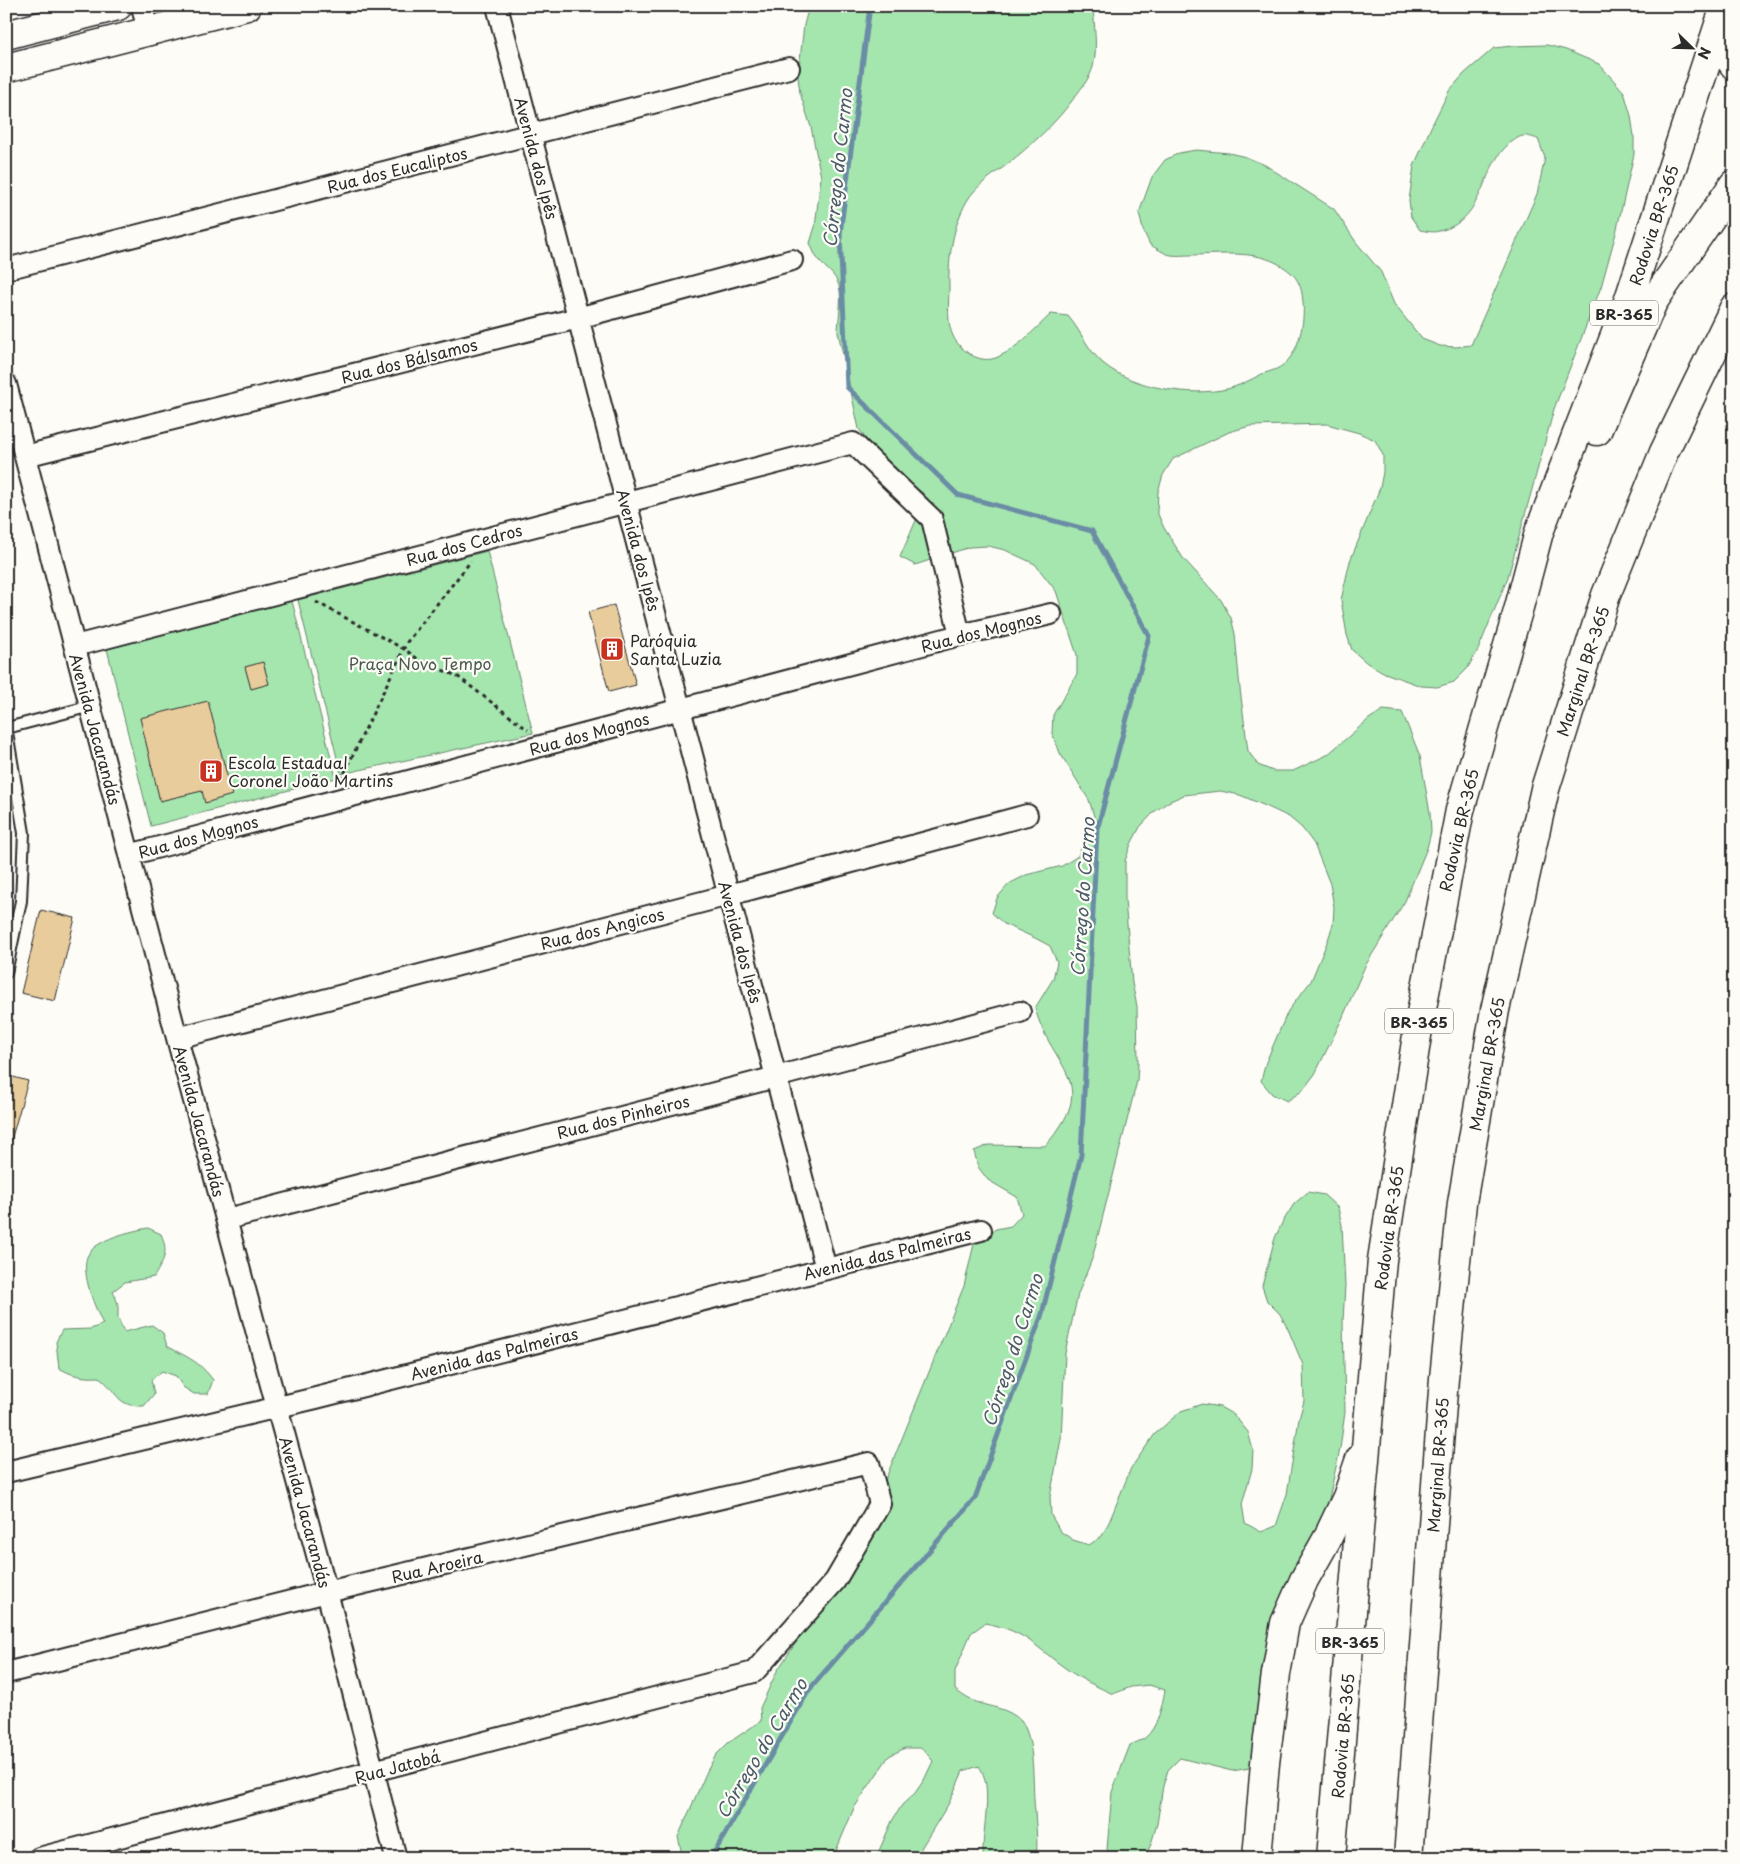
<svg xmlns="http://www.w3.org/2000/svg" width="1740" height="1864" font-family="'Playpen Sans',sans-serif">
	<rect width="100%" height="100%" fill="#fdfcf7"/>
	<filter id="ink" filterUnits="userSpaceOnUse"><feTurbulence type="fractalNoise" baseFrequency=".02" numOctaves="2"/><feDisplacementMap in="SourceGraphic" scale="10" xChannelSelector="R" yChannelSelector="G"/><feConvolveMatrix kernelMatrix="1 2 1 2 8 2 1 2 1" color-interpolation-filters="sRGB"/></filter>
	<g filter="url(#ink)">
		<path fill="#a5e6af" stroke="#68886d" d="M809,6H1093C1094,26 1098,47 1093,67C1089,80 1079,91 1071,102C1054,125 1031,145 1009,163C995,174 976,185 967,201C953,225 948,258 949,286C949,301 946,324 954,338C962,352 981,365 998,357C1019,347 1034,330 1051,314L1068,316C1081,331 1088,351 1104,364C1133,388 1191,397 1227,389C1239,386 1250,380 1262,374C1270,371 1278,370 1285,363C1299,352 1305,321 1303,303C1302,286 1298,276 1282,266C1256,249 1219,255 1190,255C1184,255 1177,256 1171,255C1164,254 1157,248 1150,245L1143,230L1139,213L1152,177L1165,160L1179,153L1196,150L1229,153L1246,157L1265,165L1334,209L1356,242L1381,272L1394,304L1422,339L1440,346L1456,347L1471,345L1537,194L1545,158L1538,139C1534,138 1527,135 1523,136C1521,136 1517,138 1516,139C1479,160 1488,221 1439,231C1433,233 1426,231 1420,230L1411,217L1409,200L1414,166L1431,127L1449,91L1464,74L1494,48L1513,46L1547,45L1566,50L1599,64L1624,92L1631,116L1634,136V154L1616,233L1601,287L1554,409L1508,577L1478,650L1467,669L1454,682L1437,687L1421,686L1385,673L1367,663L1352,650L1347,635L1341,600L1350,561L1380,488L1383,472V455L1375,440L1359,433L1327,424L1250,426L1229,432L1173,459L1163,475L1158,492L1157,512L1164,528L1183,558L1221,600L1231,618L1235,634L1240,689L1248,751L1258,765L1273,771H1293L1327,755L1369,719L1383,710L1402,712L1420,756L1430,813L1431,832L1427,848L1405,901L1365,966L1342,1019L1315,1074L1302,1091L1287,1101L1272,1094L1261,1081L1266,1062L1288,1011L1311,981L1328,940L1333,924L1334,907L1330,884L1314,844L1302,828L1289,817L1270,808L1240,795L1220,791L1184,795L1168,802L1154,812L1140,827L1131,844L1125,861V900L1132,983L1137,1006L1138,1063L1137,1081L1092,1259L1078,1294L1065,1353L1061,1439L1050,1497L1051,1515L1060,1531L1073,1540L1089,1545L1102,1536L1110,1520L1131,1468L1155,1434L1181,1411L1202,1404L1220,1407L1234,1415L1248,1432L1253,1450L1252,1469L1242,1504L1245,1523L1261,1532L1276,1526L1287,1494L1299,1419L1304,1401L1303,1365L1288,1329L1280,1314L1267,1301L1262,1286L1275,1238L1282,1223L1294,1204L1308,1192L1324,1195L1338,1208L1342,1225L1345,1285L1343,1321L1345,1412L1340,1449L1324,1521L1262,1754L1250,1768L1232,1771L1180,1758L1168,1770L1163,1786L1157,1824L1151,1844L1145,1858H1111L1107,1849L1112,1792L1130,1745C1134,1743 1141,1741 1145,1738C1158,1727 1162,1706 1165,1690L1149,1685L1131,1687L1113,1694C1098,1687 1082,1680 1068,1670C1036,1648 1027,1631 985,1623L971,1633L955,1671V1690C960,1693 966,1698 971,1700C987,1707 1008,1707 1021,1721C1036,1739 1032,1789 1035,1812C1036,1828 1038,1842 1036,1858H983C982,1834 989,1809 986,1785C985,1779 982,1772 979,1766L963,1771L949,1803L915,1858H879L878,1853L892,1821L902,1805L915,1793L924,1780L933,1761L922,1748H905L889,1756L854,1808L833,1858H685L682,1854L678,1837L707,1771L716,1755L728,1743L761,1721L760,1708L777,1671L809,1623L864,1532L964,1286L975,1240L996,1229L1011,1226L1022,1214L1017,1197L988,1180L978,1167L974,1151L989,1145L1045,1146C1103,1081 1051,1069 1035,1008L1053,979L1057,962L1050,946L1035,938L1004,924L992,913L997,898L1009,884L1026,875L1062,866L1078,856L1094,816L1089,800L1060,753L1052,733L1053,715L1077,674V655L1056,591L1035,564L1005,550L988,546L970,547L915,565L900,557L921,509L923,493L893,472L881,461L859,429L838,332C838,318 844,293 837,281C832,271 822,266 817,258C814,253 812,248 810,243L815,227L821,177L811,127L800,93L798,77L804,25Z
			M487,551L533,733L341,774L298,600Z
			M292,601L336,778L151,826L107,649Z
			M148,1228L161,1234C169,1253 164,1259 154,1277L125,1282L113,1291L118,1304V1318L124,1332L152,1325L163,1333L167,1346C188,1358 198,1360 213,1380L208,1394H194L183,1387L176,1376L162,1371L151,1380L154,1394L144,1406C115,1407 119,1392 99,1377C83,1378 73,1376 59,1368L56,1342L62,1330L91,1329L103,1324C95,1308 81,1274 87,1257C94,1239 132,1231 148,1228Z"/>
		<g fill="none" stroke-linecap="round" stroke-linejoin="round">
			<path stroke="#6a8ca4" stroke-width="5" d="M711,1858L809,1690L975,1498L1042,1314L1081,1155L1097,830L1149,636L1092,531L958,495L847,387L840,234L870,6"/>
		</g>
		<path fill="#e8cc9c" stroke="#2b2b2b" d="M614,605L636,685L609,692L588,612Z
			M263,662L269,684L251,689L245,667Z
			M208,701L232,795L205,803L202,791L160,801L140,718Z
			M41,910L75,918L55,1001L21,993Z
			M6,1075L28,1081L10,1144H6Z"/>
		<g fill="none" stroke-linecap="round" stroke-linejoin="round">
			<g stroke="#2b2b2b" stroke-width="14">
				<path id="lane" d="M6,726L24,833L21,901L6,973
					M7,728L91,706"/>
			</g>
			<g stroke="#2b2b2b" stroke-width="24">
				<path id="street" d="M142,6L148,32
					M497,6L826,1269
					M6,269L789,68
					M6,384L177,1038L327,1592L396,1858
					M25,456L578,318L792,260
					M75,646L853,443L932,519L960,635
					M129,855L960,635L1051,614
					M177,1038L729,895L1027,815
					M227,1219L776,1077L1020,1012
					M6,1472L316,1398L981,1230
					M6,1673L327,1592L869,1463L880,1504L835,1581L754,1672L39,1858"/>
			</g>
			<g stroke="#2b2b2b" stroke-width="31">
				<path id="secondary" d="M6,35L118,6
					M6,68L247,6
					M1257,1858L1265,1763L1276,1674L1285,1623L1304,1580L1327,1539L1347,1497L1360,1459
					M1408,1858L1444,1378L1462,1203L1495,1010L1545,789L1606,595L1664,452L1734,308"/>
			</g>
			<g stroke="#2b2b2b" stroke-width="31">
				<path id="primary" d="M1722,23L1721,47L1734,65
					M1597,431L1653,302L1734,184
					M1331,1858L1382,1260L1418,1029L1460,810L1518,611L1539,532L1629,299L1725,6"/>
			</g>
			<path stroke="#2b2b2b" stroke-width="3" stroke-dasharray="4 4" stroke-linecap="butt" d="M316,602L404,649L422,662L457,676L528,730
				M341,780L407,642L471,561"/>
			<use href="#lane" stroke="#fdfcf7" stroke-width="10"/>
			<use href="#street" stroke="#fdfcf7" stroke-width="20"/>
			<use href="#secondary" stroke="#fdfcf7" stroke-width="28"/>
			<use href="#primary" stroke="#fdfcf7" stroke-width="28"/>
		</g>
	</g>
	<defs>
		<g id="building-square" transform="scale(1.25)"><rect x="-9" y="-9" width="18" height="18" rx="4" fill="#c8321e" stroke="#fdfcf7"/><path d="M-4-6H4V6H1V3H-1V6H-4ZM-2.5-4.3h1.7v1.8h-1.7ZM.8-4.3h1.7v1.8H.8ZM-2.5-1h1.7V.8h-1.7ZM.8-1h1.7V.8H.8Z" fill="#fff"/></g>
	</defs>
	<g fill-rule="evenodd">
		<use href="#building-square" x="612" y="649"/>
		<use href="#building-square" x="211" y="771"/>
	</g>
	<g text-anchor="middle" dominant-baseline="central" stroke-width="4.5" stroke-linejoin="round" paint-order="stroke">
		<g fill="#fdfcf7" stroke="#6a6a68" stroke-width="1">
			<rect x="1590" y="300.5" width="68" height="25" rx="4"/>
			<rect x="1385" y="1008.5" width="68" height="25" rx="4"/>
			<rect x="1316" y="1628.5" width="68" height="25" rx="4"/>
		</g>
		<g font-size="15" font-weight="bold" fill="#2b2b2b">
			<text x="1624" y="313">BR-365</text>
			<text x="1419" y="1021">BR-365</text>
			<text x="1350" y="1641">BR-365</text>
		</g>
		<g font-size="16" fill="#2b2b2b" stroke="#fdfcf7">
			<text transform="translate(537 158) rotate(75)">Avenida dos Ipês</text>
			<text transform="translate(397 169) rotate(-14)">Rua dos Eucaliptos</text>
			<text transform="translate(1653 225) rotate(-72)">Rodovia BR-365</text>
			<text transform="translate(409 360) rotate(-14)">Rua dos Bálsamos</text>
			<text transform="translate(464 544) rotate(-15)">Rua dos Cedros</text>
			<text transform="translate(639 550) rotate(75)">Avenida dos Ipês</text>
			<text transform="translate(981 631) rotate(-14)">Rua dos Mognos</text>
			<text transform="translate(1582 671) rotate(-72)">Marginal BR-365</text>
			<text transform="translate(96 729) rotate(75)">Avenida Jacarandás</text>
			<text transform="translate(589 733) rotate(-15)">Rua dos Mognos</text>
			<text transform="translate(1458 830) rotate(-77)">Rodovia BR-365</text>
			<text transform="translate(198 836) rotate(-15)">Rua dos Mognos</text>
			<text transform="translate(602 928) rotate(-14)">Rua dos Angicos</text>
			<text transform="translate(741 942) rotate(75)">Avenida dos Ipês</text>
			<text transform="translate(1486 1064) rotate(-80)">Marginal BR-365</text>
			<text transform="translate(623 1116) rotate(-14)">Rua dos Pinheiros</text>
			<text transform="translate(200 1121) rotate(75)">Avenida Jacarandás</text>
			<text transform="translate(1388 1228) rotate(-82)">Rodovia BR-365</text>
			<text transform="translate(887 1253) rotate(-14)">Avenida das Palmeiras</text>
			<text transform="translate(494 1353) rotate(-14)">Avenida das Palmeiras</text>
			<text transform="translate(1437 1465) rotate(-86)">Marginal BR-365</text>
			<text transform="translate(306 1512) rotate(75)">Avenida Jacarandás</text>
			<text transform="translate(437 1566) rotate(-13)">Rua Aroeira</text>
			<text transform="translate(1342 1736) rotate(-85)">Rodovia BR-365</text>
			<text transform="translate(397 1766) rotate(-15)">Rua Jatobá</text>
		</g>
		<g font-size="16" fill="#2b2b2b" stroke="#fdfcf7" text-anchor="start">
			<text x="630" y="640">Paróquia<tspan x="630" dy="18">Santa Luzia</tspan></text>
			<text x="228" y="762">Escola Estadual<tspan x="228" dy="18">Coronel João Martins</tspan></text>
		</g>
		<g font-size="16" fill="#4a5a4c" stroke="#fdfcf7">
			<text x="420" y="663">Praça Novo Tempo</text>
		</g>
		<g font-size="18" font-style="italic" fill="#4a5c67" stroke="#fdfcf7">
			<text transform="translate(837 168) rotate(-84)">Córrego do Carmo</text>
			<text transform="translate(1082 897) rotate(-86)">Córrego do Carmo</text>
			<text transform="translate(1012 1350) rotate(-72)">Córrego do Carmo</text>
			<text transform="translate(761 1748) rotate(-59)">Córrego do Carmo</text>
		</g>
	</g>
	<rect width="1740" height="1864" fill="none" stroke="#fdfcf7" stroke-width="25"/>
	<rect x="12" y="12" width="1715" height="1839" fill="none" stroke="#2b2b2b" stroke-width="2" filter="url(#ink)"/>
	<g transform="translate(1692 48) rotate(113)" stroke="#fdfcf7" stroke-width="4" paint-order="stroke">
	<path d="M0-4L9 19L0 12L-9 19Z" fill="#2b2b2b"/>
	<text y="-8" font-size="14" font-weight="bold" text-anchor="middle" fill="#2b2b2b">N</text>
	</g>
</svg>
